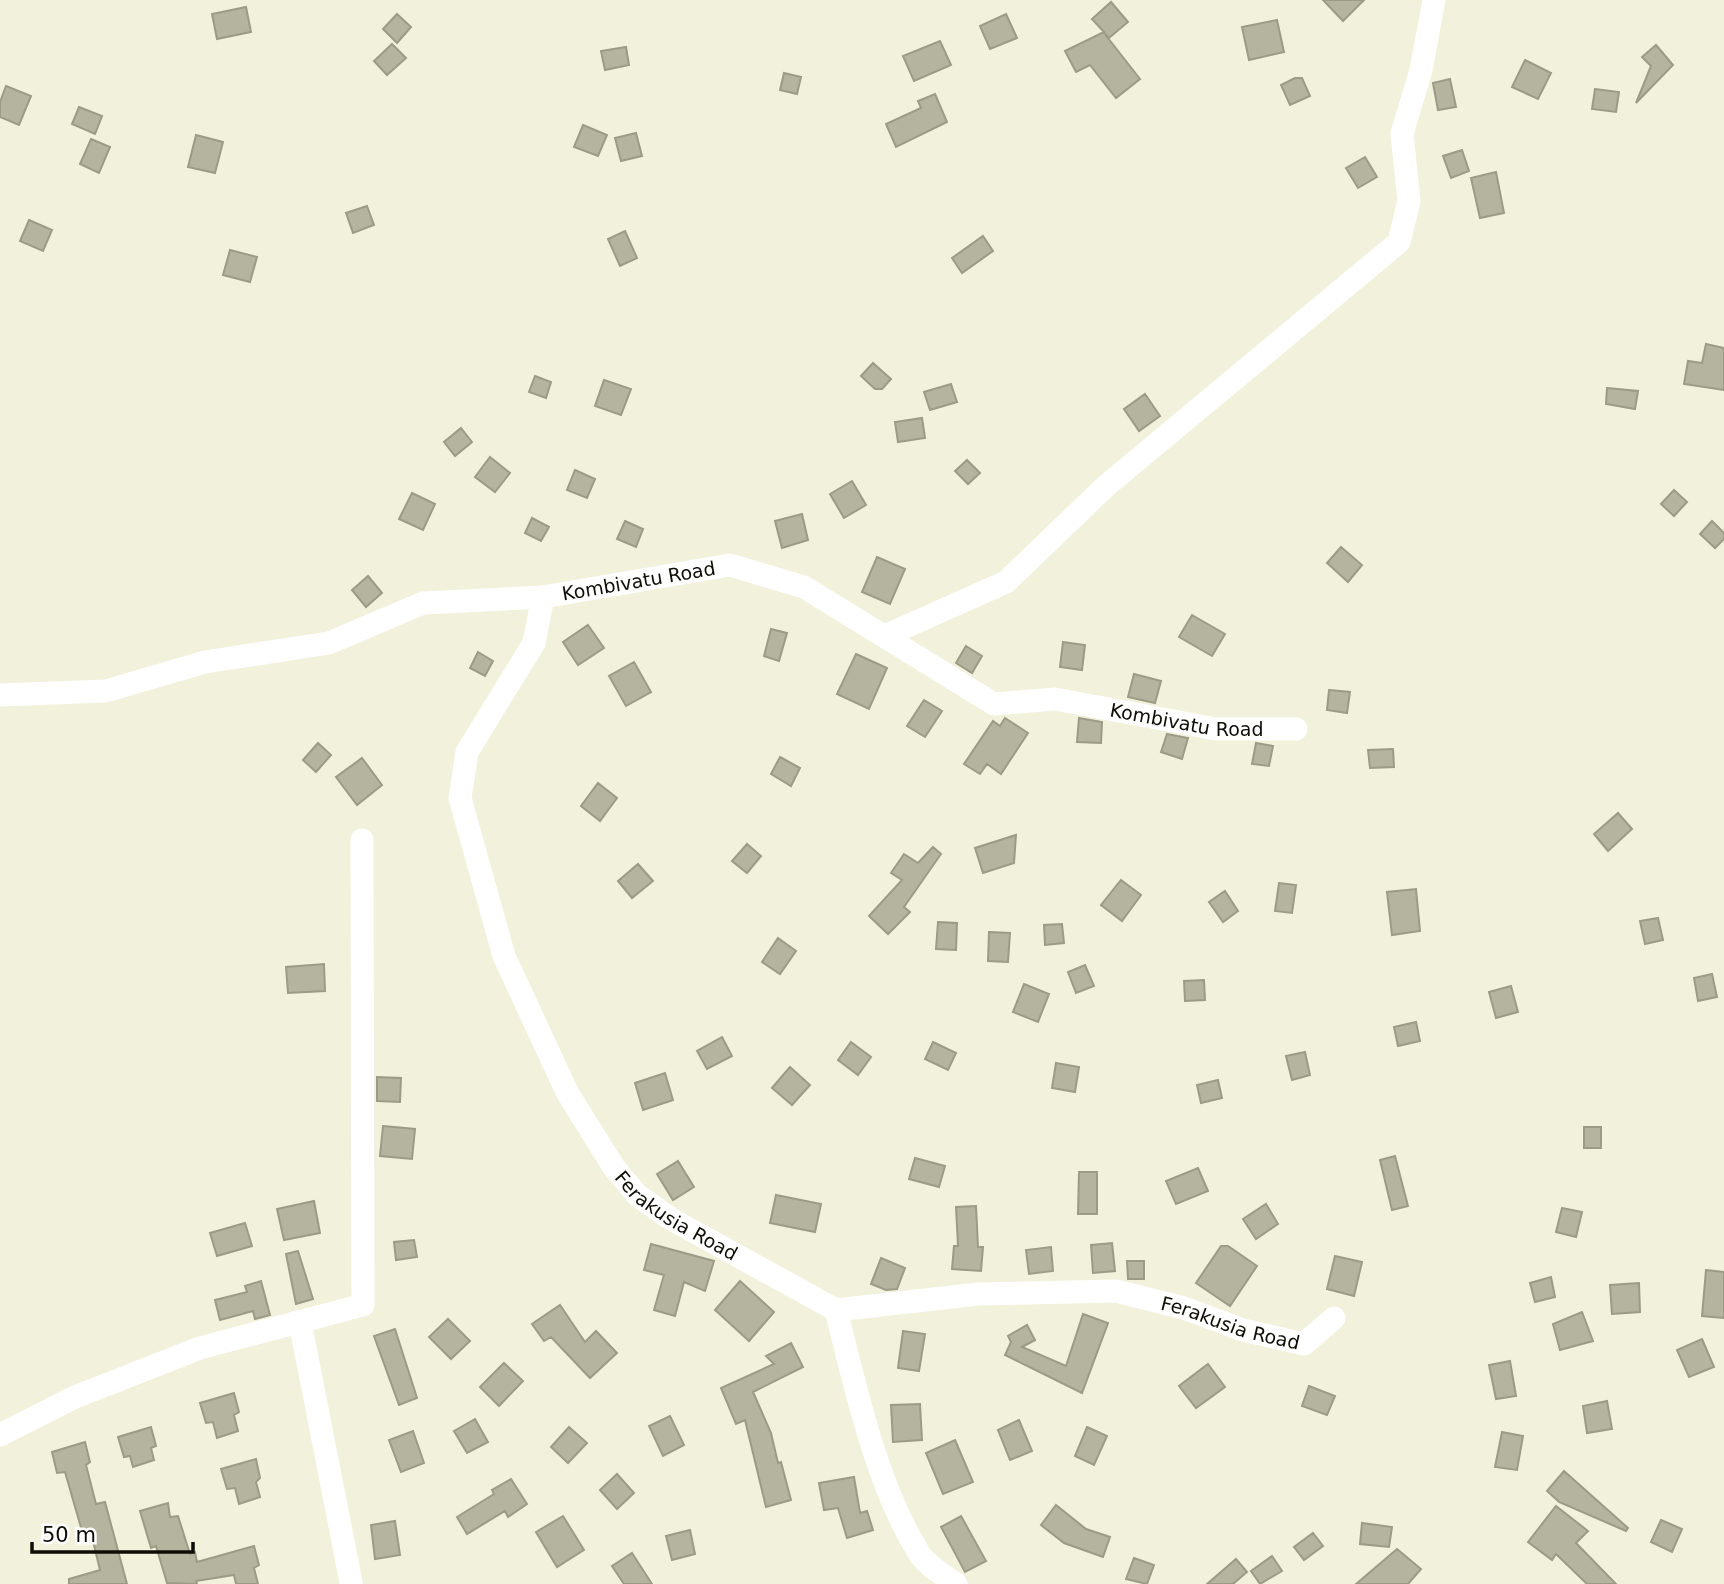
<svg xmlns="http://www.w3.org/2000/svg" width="1724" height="1584" font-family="'DejaVu Sans',sans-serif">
	<rect width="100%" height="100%" fill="#f2f1db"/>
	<path fill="#b5b49e" stroke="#9c9b86" stroke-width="2" d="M1323,0H1364L1343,21Z
		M1111,2L1128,22L1109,38L1104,33L1140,79L1116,98L1090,65L1076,72L1065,51L1104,32L1092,19Z
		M246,7L251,32L217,39L212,14Z
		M397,14L411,27L397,43L383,29Z
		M1006,14L1017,38L990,49L980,26Z
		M1277,20L1284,52L1249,60L1242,27Z
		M940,41L951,65L914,81L903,56Z
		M392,44L406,58L387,75L374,61Z
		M1656,45L1673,65L1636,103L1651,66L1642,57Z
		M626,47L629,65L605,70L601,51Z
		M1525,60L1551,73L1538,99L1512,87Z
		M784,73L801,77L797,94L780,90Z
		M1295,78H1302L1310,96L1290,105L1281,85Z
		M1450,79L1456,107L1438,110L1433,83Z
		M6,86L31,96L19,125L0,117V102Z
		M1595,89L1619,92L1616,112L1592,109Z
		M935,94L947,122L896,147L886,124L921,108L918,101Z
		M79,107L102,116L95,134L72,124Z
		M583,125L607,135L598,156L574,147Z
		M636,133L642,156L621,161L615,138Z
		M196,135L223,142L215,173L188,167Z
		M91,139L110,147L99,173L80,164Z
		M1462,150L1469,171L1451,178L1443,156Z
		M1365,157L1377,177L1358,188L1346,168Z
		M1496,172L1504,213L1480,218L1471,178Z
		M367,206L374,225L353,233L346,213Z
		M29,220L52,230L43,251L20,241Z
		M625,231L637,258L620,266L608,239Z
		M983,236L993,251L962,273L952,258Z
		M230,250L257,257L250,282L223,275Z
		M1706,344L1724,348V390L1684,384L1688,361L1702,363Z
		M873,363L891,379L882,389H875L861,376Z
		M535,376L551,382L546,398L529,392Z
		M604,380L631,389L621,415L595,406Z
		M951,384L957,402L930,410L924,392Z
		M1607,388L1638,391L1635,409L1606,404Z
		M1145,394L1160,416L1139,431L1124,409Z
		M922,418L925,438L898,442L895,422Z
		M461,428L472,442L455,456L444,442Z
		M490,457L510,473L495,492L475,477Z
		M967,460L980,473L968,484L955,471Z
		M575,470L595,479L587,498L567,490Z
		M852,481L866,505L844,518L830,494Z
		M1674,490L1687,502L1674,516L1661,504Z
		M412,493L435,504L423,530L399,519Z
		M802,514L808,540L782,548L775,521Z
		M532,518L549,527L541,541L525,533Z
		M625,521L643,529L636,547L617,539Z
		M1712,521L1724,533V539L1715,548L1700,534Z
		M1341,547L1362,565L1348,582L1327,563Z
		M877,557L905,569L890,604L862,592Z
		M368,576L382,593L366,607L352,590Z
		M1192,615L1225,634L1212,656L1179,637Z
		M588,625L604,648L578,665L563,642Z
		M771,629L787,633L779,661L764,656Z
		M1063,642L1085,645L1082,670L1060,667Z
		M966,646L982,656L972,673L956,663Z
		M478,652L493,661L485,676L470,668Z
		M856,654L887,668L869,709L837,694Z
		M634,662L651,692L626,706L609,676Z
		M1134,674L1161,681L1155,703L1128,697Z
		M1329,690L1350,692L1347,713L1327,710Z
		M924,700L942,711L925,737L907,726Z
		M1005,718L1028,733L1001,774L987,764L980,774L964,764L993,721L1000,726Z
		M1079,718L1102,722L1101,743L1077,742Z
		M1167,734L1188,738L1182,759L1161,752Z
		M318,743L331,755L316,772L303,760Z
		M1256,743L1273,746L1269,766L1252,764Z
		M1393,749L1394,767L1370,768L1368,750Z
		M780,757L800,768L791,786L771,774Z
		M362,758L382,785L357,805L336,777Z
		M598,783L617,798L600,821L581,806Z
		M1618,813L1632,829L1608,851L1594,834Z
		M1016,835L1014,863L983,873L975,848Z
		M747,844L761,856L747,873L732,861Z
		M933,847L941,854L904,907L910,912L888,934L869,916L902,880L891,873L904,854L918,863Z
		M638,864L653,881L632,898L618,881Z
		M1121,880L1141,895L1122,921L1101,905Z
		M1279,883L1296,885L1292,913L1275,911Z
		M1416,889L1420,931L1392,935L1387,892Z
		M1225,891L1238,911L1223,922L1209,902Z
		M1658,918L1663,940L1645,944L1640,921Z
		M938,922L957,923L956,950L936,949Z
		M1062,924L1064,943L1045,945L1044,925Z
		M989,932L1010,933L1008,962L988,961Z
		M778,938L796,951L780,974L762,962Z
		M324,964L325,991L288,993L286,967Z
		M1085,965L1094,986L1076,993L1068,972Z
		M1712,974L1717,997L1698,1001L1694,978Z
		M1204,980L1205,1000L1185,1001L1184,981Z
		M1024,984L1049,994L1038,1022L1013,1012Z
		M1511,986L1518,1012L1496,1018L1489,992Z
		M1416,1022L1420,1041L1398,1046L1394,1027Z
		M722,1037L732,1056L707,1069L697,1051Z
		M851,1042L871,1057L858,1075L838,1060Z
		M933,1042L956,1053L948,1070L925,1059Z
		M1305,1052L1310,1075L1292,1080L1286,1056Z
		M1056,1063L1079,1067L1075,1092L1052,1088Z
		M790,1067L810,1085L792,1105L772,1088Z
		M665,1073L673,1100L643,1110L635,1083Z
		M377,1077L401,1078L400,1102L377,1101Z
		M1218,1080L1222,1098L1201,1103L1197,1085Z
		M383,1126L415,1129L412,1159L380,1156Z
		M1584,1127H1601V1148H1584Z
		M1395,1156L1408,1206L1392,1210L1380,1160Z
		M915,1158L945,1166L939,1187L909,1179Z
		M678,1161L694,1187L673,1200L657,1174Z
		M1198,1168L1208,1191L1176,1204L1166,1181Z
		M1079,1172H1097V1214H1078Z
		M776,1195L821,1204L815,1232L770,1223Z
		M314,1201L320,1233L284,1240L277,1209Z
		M1266,1204L1278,1224L1256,1239L1243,1219Z
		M976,1206L978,1247H983L981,1271L952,1269L954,1246H958L956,1207Z
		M1562,1208L1582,1212L1576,1237L1556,1232Z
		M245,1223L252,1246L217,1256L210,1233Z
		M414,1240L417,1257L396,1260L394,1242Z
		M1112,1243L1115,1271L1093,1273L1091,1245Z
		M651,1244L714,1261L705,1291L684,1282L675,1316L654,1310L664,1275L644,1270Z
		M1221,1246H1228L1257,1266L1230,1306L1196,1283Z
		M1051,1247L1053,1271L1029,1274L1026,1250Z
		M298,1251L313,1299L296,1304L286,1254Z
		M1335,1256L1362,1262L1354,1296L1327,1289Z
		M881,1258L905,1268L897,1289L886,1290L871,1284Z
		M1127,1261H1144V1279H1128Z
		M1706,1270L1724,1272V1318L1702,1316Z
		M1551,1277L1555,1297L1535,1302L1530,1283Z
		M261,1281L270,1315L255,1319L253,1311L220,1320L215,1300L247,1292L245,1286Z
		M740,1281L774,1312L749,1341L715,1310Z
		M1639,1283L1640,1312L1612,1314L1610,1285Z
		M560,1305L585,1342L596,1331L617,1353L590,1378L551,1337L544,1341L532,1324Z
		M1582,1312L1593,1341L1560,1350L1553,1324Z
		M1083,1314L1108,1323L1082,1393L1005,1355L1011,1342L1008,1336L1027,1325L1035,1340L1022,1347L1066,1366Z
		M448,1319L470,1341L451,1359L429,1337Z
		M395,1329L417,1398L399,1405L374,1336Z
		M903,1331L925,1334L919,1371L898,1368Z
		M1702,1339L1714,1367L1689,1377L1677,1350Z
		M791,1343L803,1367L753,1392L771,1433L778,1463L781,1462L791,1500L766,1507L745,1420L736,1424L721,1388L774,1364L766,1356Z
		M1510,1361L1516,1396L1496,1399L1489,1365Z
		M504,1363L523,1381L499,1406L480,1387Z
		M1208,1364L1225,1387L1196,1408L1179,1386Z
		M1309,1386L1335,1396L1327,1415L1302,1406Z
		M234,1393L239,1412L234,1415L238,1431L217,1438L213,1422L206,1423L200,1403Z
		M1607,1401L1612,1429L1587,1433L1583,1406Z
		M920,1404L922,1440L893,1442L891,1405Z
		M670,1416L684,1445L663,1456L649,1426Z
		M475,1419L488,1442L467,1453L454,1431Z
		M1019,1420L1032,1451L1010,1460L998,1430Z
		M151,1427L156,1446L151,1448L154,1460L133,1467L130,1456L124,1457L118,1437Z
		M569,1427L587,1443L568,1463L551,1447Z
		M1087,1427L1107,1436L1094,1465L1075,1456Z
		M413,1431L424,1463L401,1472L389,1440Z
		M1502,1432L1523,1436L1517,1470L1495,1467Z
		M955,1440L973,1482L943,1494L926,1453Z
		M85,1442L90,1462L86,1465L96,1504L105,1502L127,1584H69V1579L100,1570L90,1529L82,1531L65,1472L57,1473L52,1452Z
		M256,1459L260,1478L256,1482L260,1497L239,1504L235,1488L227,1489L221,1469Z
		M1564,1471L1628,1528L1626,1531L1559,1502L1547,1491Z
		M617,1474L634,1493L617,1509L600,1490Z
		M854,1477L860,1513L867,1511L873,1530L847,1538L838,1508L824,1510L819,1483Z
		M511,1479L527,1504L508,1517L505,1511L467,1534L457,1517L494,1494L492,1490Z
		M168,1503L170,1517L178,1516L190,1554L195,1552L197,1562L254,1546L259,1565L254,1568L258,1584H236L234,1575L196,1581L197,1584L167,1583L156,1546L151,1548L140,1511Z
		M1056,1505L1086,1529L1110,1537L1103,1557L1064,1543L1041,1525Z
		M1556,1506L1588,1531L1576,1543L1616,1584H1587L1556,1554L1552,1560L1528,1542Z
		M563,1516L584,1550L557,1567L536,1532Z
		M961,1516L986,1561L965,1572L941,1527Z
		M1661,1520L1682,1529L1672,1552L1651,1542Z
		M395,1521L400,1555L375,1559L371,1525Z
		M1362,1523L1392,1527L1389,1547L1360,1544Z
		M690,1530L695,1554L672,1560L666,1536Z
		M1313,1533L1323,1546L1304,1560L1294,1547Z
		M1397,1549L1421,1569L1408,1584H1356Z
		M632,1553L652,1584H624L612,1566Z
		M1272,1556L1282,1571L1260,1584L1251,1571Z
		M1134,1558L1154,1565L1147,1584L1126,1579Z
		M1236,1559L1247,1572L1233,1584H1207Z"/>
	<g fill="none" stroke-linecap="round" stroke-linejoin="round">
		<g stroke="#fff" stroke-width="23">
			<path id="s1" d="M543,597L534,643L467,752L460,798L504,956L567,1092L613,1166L637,1195L671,1219L836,1310L979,1294L1116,1291L1184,1308L1243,1330L1304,1344L1334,1318"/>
			<path d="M885,636L1006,582L1106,486L1399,242L1409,201L1402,134L1421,70L1434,0"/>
			<path id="s2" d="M0,695L106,691L205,662L329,643L423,603L543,597L730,565L804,587L994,704L1055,699L1216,729H1296"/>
			<path d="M836,1310C856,1389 876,1484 919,1553C926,1565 944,1575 956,1584"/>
			<path d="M300,1322L351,1582"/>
			<path d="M0,1435L75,1397L200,1348L363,1305L362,840"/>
		</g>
	</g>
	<g text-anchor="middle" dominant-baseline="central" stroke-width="7" stroke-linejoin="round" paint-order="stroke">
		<g font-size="19" fill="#0e0d06" stroke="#fff">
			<text stroke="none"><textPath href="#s2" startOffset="654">Kombivatu Road</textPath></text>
			<text stroke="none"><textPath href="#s2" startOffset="1242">Kombivatu Road</textPath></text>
			<text stroke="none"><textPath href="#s1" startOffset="704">Ferakusia Road</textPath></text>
			<text stroke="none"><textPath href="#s1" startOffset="1290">Ferakusia Road</textPath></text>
		</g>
	</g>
	<path d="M32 1542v10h161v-10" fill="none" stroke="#0e0d06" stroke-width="3.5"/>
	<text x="42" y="1542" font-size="21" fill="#0e0d06" stroke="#ffffff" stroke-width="5" paint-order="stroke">50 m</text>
</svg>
